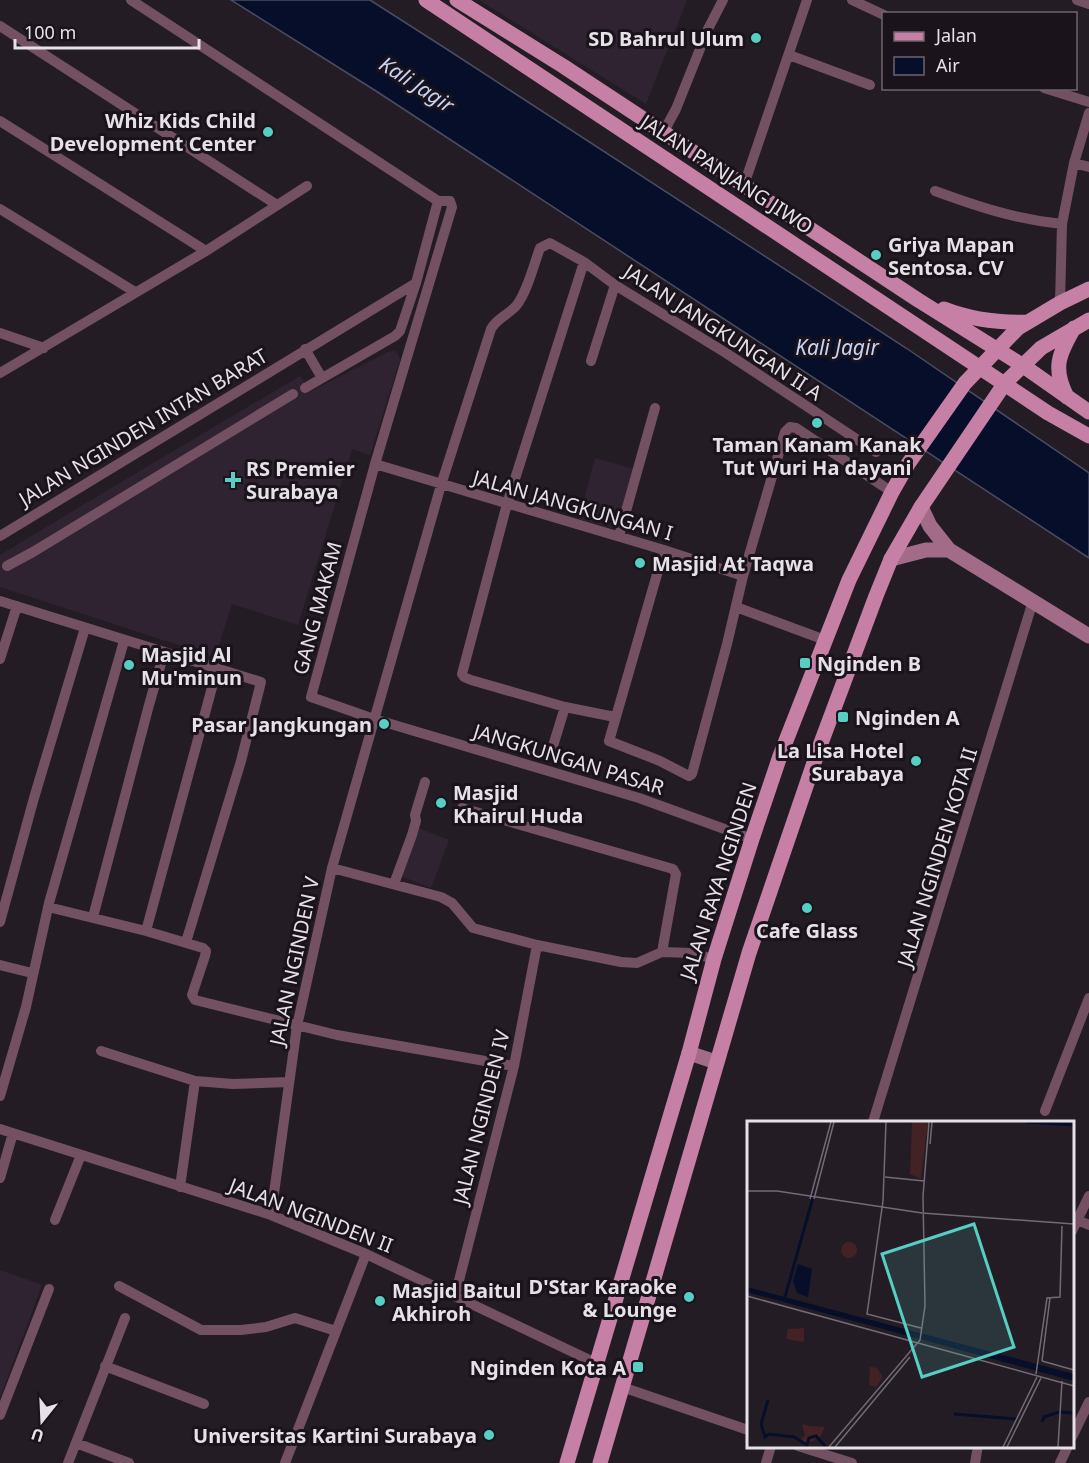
<svg xmlns="http://www.w3.org/2000/svg" width="1089" height="1463" font-family="'Noto Sans',sans-serif">
	<rect width="100%" height="100%" fill="#241c25"/>
	<path fill="#2f2331" d="M479,0H687L646,104Z
		M394,351L398,354L400,360L370,455L352,449L298,625L232,604L215,657L0,587V555L81,506L300,376L311,391L388,352Z
		M595,458L637,470L621,530L579,519Z
		M416,827L449,840L431,888L398,875Z
		M0,1270L42,1285L0,1398Z"/>
	<path fill="#070e29" stroke="#4a4d62" stroke-width="1.5" d="M231,0H370L445,48L906,348L1089,473V558L376,91Z"/>
	<g fill="none" stroke-linecap="round" stroke-linejoin="round">
		<path stroke="#735162" stroke-width="10" d="M131,0L438,201
			M852,0L884,15
			M1077,0L1089,4
			M0,26L277,205
			M789,55L870,85
			M1044,88L1089,102
			M0,121L206,251
			M663,133L676,109L708,29L723,0
			M1074,163L1089,167
			M744,185L807,0
			M935,191C979,207 1015,219 1062,224
			M438,201H450L452,207L375,464L311,697L374,719L639,798L752,839
			M0,209L135,292
			M584,262L507,504L462,674L464,677L471,680L565,707L615,717
			M1060,303L1062,224L1074,163L1089,113
			M0,333L44,348
			M305,349L322,378
			M591,361L615,285
			M0,373L206,251L307,186
			M305,388L395,336L400,331L416,283L438,201
			M375,464L664,550L743,576
			M0,536L416,283
			M619,536L655,408
			M664,550L609,741L660,761L689,776L692,774L727,644L743,576L785,432L790,427L796,428L892,492
			M7,566L33,552L293,394
			M0,601L261,682L241,761L186,942
			M736,607L825,640
			M0,659L17,606
			M553,746L565,707
			M462,808L673,869L676,874L662,952
			M332,868L441,897L452,903L473,928L537,945L621,962L637,963L662,952L691,953L714,959
			M394,884L412,835L416,821L415,815L425,782
			M48,907L146,931L203,948L206,951L205,956L192,995L195,1000L337,1035L514,1066
			M93,917L149,705L164,653
			M0,922L34,798L85,628
			M146,931L217,669
			M0,965L32,973
			M101,1051L195,1081L233,1084L289,1082
			M0,1096L26,1007L49,903L124,641
			M1045,1111L1089,998
			M873,1122L1033,601
			M0,1129L271,1215L366,1254L598,1364
			M0,1178L13,1133
			M180,1187L195,1081
			M271,1215L297,1026L332,868L441,485L491,329C497,318 508,315 516,306C527,293 534,264 540,248L550,243L584,262L615,285L726,353L876,452
			M1073,1218L1089,1225
			M55,1220L81,1155
			M1072,1231L1089,1196
			M119,1286L201,1330H241L266,1327L295,1318L336,1331
			M455,1296L514,1066L537,945
			M105,1366L204,1404
			M622,1387L748,1430
			M0,1415L49,1289
			M1072,1437L1089,1402
			M76,1443L129,1463
			M798,1446L852,1463
			M68,1463L125,1318
			M285,1463L366,1254
			M766,1463L771,1446
			M975,1463L978,1446
			M1060,1463L1068,1446"/>
		<path stroke="#a26c88" stroke-width="15" d="M921,507L930,526L949,550L1089,636
			M891,559L926,550H949
			M689,1053L716,1062"/>
		<path stroke="#c780a5" stroke-width="15" d="M426,0L1048,413L1089,436
			M457,0L563,66L918,300L1022,365L1089,412
			M944,309C972,320 998,323 1028,322
			M1067,397C1052,368 1059,354 1074,328
			M567,1463L689,1053L714,959L752,839L780,756L849,580L892,492L908,464L965,383L1018,328L1060,303L1089,289
			M600,1463L749,953L818,751L876,596L891,559L921,507L1005,383L1041,348L1089,320"/>
	</g>
	<g fill="#56cec4" stroke="#1a131c" stroke-width="2">
		<circle cx="756" cy="38" r="6"/>
		<circle cx="268" cy="132" r="6"/>
		<circle cx="876" cy="255" r="6"/>
		<circle cx="817" cy="423" r="6"/>
		<path d="M230 471h6v6h6v6h-6v6h-6v-6h-6v-6h6z"/>
		<circle cx="640" cy="563" r="6"/>
		<rect x="799" y="657" width="12" height="12" rx="3"/>
		<circle cx="129" cy="665" r="6"/>
		<rect x="837" y="711" width="12" height="12" rx="3"/>
		<circle cx="384" cy="724" r="6"/>
		<circle cx="916" cy="761" r="6"/>
		<circle cx="441" cy="803" r="6"/>
		<circle cx="807" cy="908" r="6"/>
		<circle cx="689" cy="1297" r="6"/>
		<circle cx="380" cy="1301" r="6"/>
		<rect x="632" y="1361" width="12" height="12" rx="3"/>
		<circle cx="489" cy="1435" r="6"/>
	</g>
	<g text-anchor="middle" dominant-baseline="central" stroke-width="6" stroke-linejoin="round" paint-order="stroke">
		<g font-size="20" font-weight="bold" fill="#e6e1e7" stroke="#1a131c" text-anchor="start">
			<text x="744" y="38" text-anchor="end">SD Bahrul Ulum</text>
			<text x="256" y="120" text-anchor="end">Whiz Kids Child<tspan x="256" dy="23">Development Center</tspan></text>
			<text x="888" y="244">Griya Mapan<tspan x="888" dy="23">Sentosa. CV</tspan></text>
			<text x="817" y="444" text-anchor="middle">Taman Kanam Kanak<tspan x="817" dy="23">Tut Wuri Ha dayani</tspan></text>
			<text x="246" y="468">RS Premier<tspan x="246" dy="23">Surabaya</tspan></text>
			<text x="652" y="563">Masjid At Taqwa</text>
			<text x="141" y="654">Masjid Al<tspan x="141" dy="23">Mu'minun</tspan></text>
			<text x="817" y="663">Nginden B</text>
			<text x="855" y="717">Nginden A</text>
			<text x="372" y="724" text-anchor="end">Pasar Jangkungan</text>
			<text x="904" y="750" text-anchor="end">La Lisa Hotel<tspan x="904" dy="23">Surabaya</tspan></text>
			<text x="453" y="792">Masjid<tspan x="453" dy="23">Khairul Huda</tspan></text>
			<text x="807" y="930" text-anchor="middle">Cafe Glass</text>
			<text x="677" y="1286" text-anchor="end">D'Star Karaoke<tspan x="677" dy="23">&amp; Lounge</tspan></text>
			<text x="392" y="1290">Masjid Baitul<tspan x="392" dy="23">Akhiroh</tspan></text>
			<text x="626" y="1367" text-anchor="end">Nginden Kota A</text>
			<text x="477" y="1435" text-anchor="end">Universitas Kartini Surabaya</text>
		</g>
		<g font-size="20" fill="#e6e1e7" stroke="#1a131c">
			<text transform="translate(727 174) rotate(33)">JALAN PANJANG JIWO</text>
			<text transform="translate(723 332) rotate(33)">JALAN JANGKUNGAN II A</text>
			<text transform="translate(143 427) rotate(-31)">JALAN NGINDEN INTAN BARAT</text>
			<text transform="translate(573 505) rotate(16)">JALAN JANGKUNGAN I</text>
			<text transform="translate(317 608) rotate(-75)">GANG MAKAM</text>
			<text transform="translate(569 759) rotate(17)">JANGKUNGAN PASAR</text>
			<text transform="translate(937 857) rotate(-73)">JALAN NGINDEN KOTA II</text>
			<text transform="translate(718 881) rotate(-72)">JALAN RAYA NGINDEN</text>
			<text transform="translate(294 961) rotate(-78)">JALAN NGINDEN V</text>
			<text transform="translate(481 1117) rotate(-76)">JALAN NGINDEN IV</text>
			<text transform="translate(311 1215) rotate(21)">JALAN NGINDEN II</text>
		</g>
		<g font-size="21" font-style="italic" fill="#c6d4f8" stroke="#1a131c">
			<text transform="translate(417 84) rotate(33)">Kali Jagir</text>
			<text x="837" y="347">Kali Jagir</text>
		</g>
	</g>
	<g transform="translate(747 1121)">
		<rect width="327" height="327" fill="#241c25"/>
		<path d="M165,1H181L174,58L163,53ZM94 129a8 8 0 1 1 16 0a8 8 0 1 1-16 0ZM57,207V221L39,218L41,208ZM123,246L130,247L136,256L129,266L122,264ZM55,303L63,305L78,306L73,316L59,323L54,318L58,314Z" fill="#422225"/>
		<path d="M51,143L65,148L61,176L50,172L46,160ZM0,166L327,253V260L0,171Z" fill="#070e29"/>
		<path fill="none" stroke="#070e29" stroke-width="3" d="M279,1L327,4M38,176L67,73M21,279L14,303L18,316L22,313L47,316L60,324L62,317L69,315L79,326M207,293L269,298M295,301L297,296L312,291L327,292"/>
		<path fill="none" stroke="#726b73" stroke-width="1.5" d="M139,1L136,80L120,193L174,207M183,23L185,1M138,56L177,60M0,70H30L175,92L327,103M63,78L84,1M67,78L87,1M0,175L327,265M295,240L303,177M295,240L327,249M289,253L300,177L313,176L315,105M82,326L173,219L178,185L176,75L182,1M88,326L163,236M256,326L290,256M260,326L294,257M311,326L315,260"/>
		<path fill="#56cec4" fill-opacity="0.15" stroke="#56cec4" stroke-width="3" d="M227,103L267,226L175,256L135,133Z"/>
		<rect width="327" height="327" fill="none" stroke="#e6e1e7" stroke-width="3"/>
	</g>
	<rect x="882" y="12" width="195" height="78" fill="#1a131c" stroke="#6c656d" stroke-width="1.5"/>
	<rect x="894" y="32" width="30" height="9" fill="#c780a5" stroke="#6c656d" stroke-width="1.5"/>
	<text x="936" y="42" font-size="18" fill="#e6e1e7">Jalan</text>
	<rect x="894" y="57" width="30" height="18" fill="#070e29" stroke="#6c656d" stroke-width="1.5"/>
	<text x="936" y="72" font-size="18" fill="#e6e1e7">Air</text>
	<g transform="translate(42 1421) rotate(198)" stroke="#1a131c" stroke-width="4.5" paint-order="stroke">
	<path d="M0-4.5L10 22L0 15L-10 22Z" fill="#e6e1e7"/>
	<text y="-9" font-size="16" font-weight="bold" text-anchor="middle" fill="#e6e1e7">U</text>
	</g>
	<path d="M15 39v9h184v-9" fill="none" stroke="#e6e1e7" stroke-width="3"/>
	<text x="24" y="39" font-size="18" fill="#e6e1e7" stroke="#1a131c" stroke-width="4.5" paint-order="stroke">100 m</text>
</svg>
